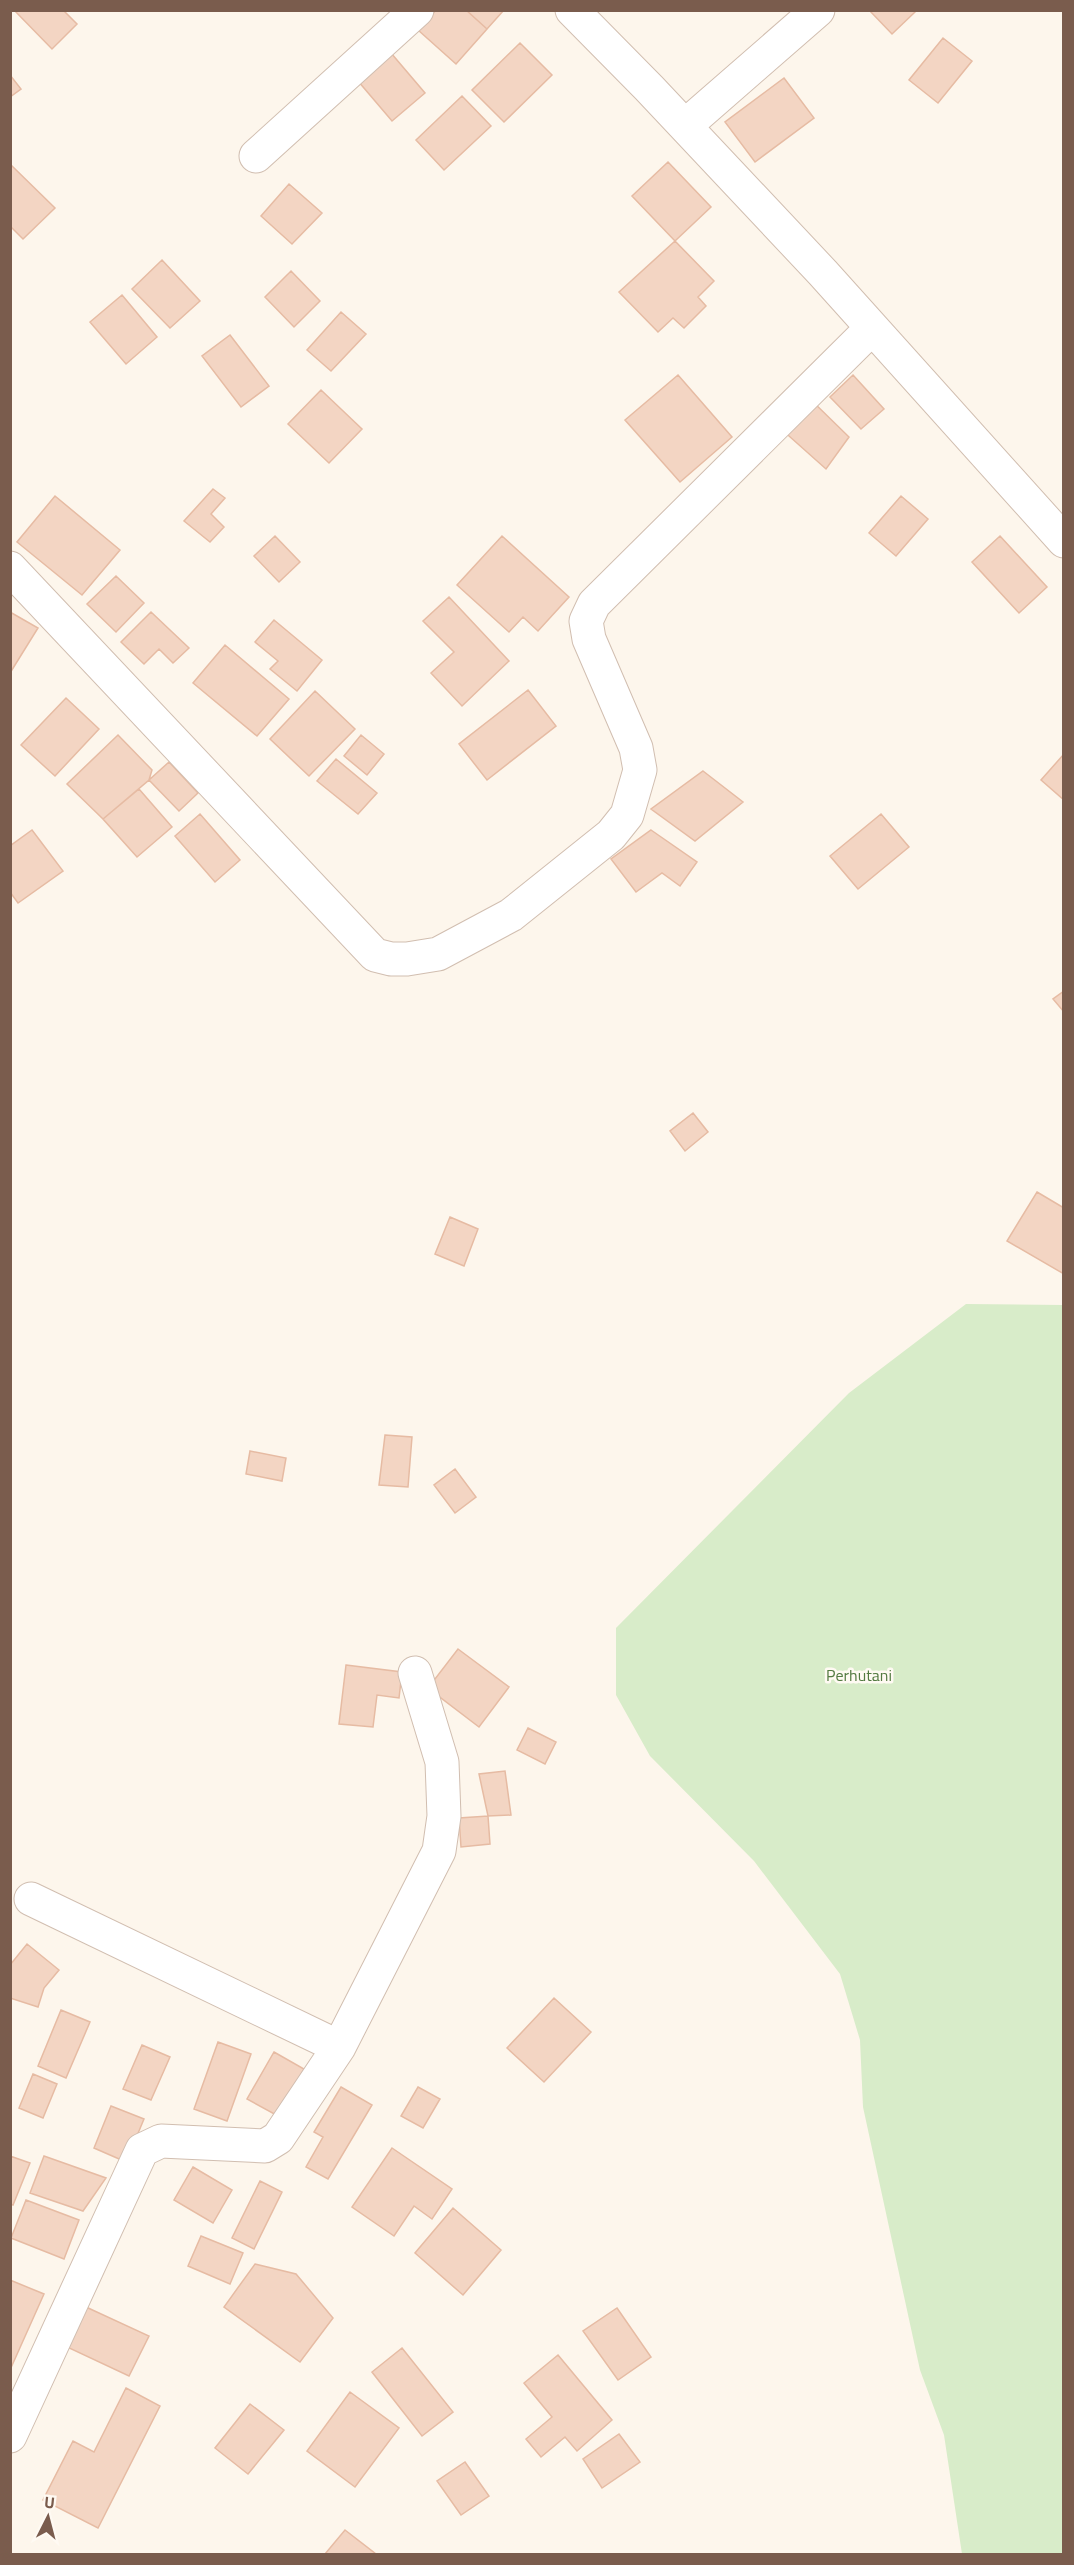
<svg xmlns="http://www.w3.org/2000/svg" width="1074" height="2565" font-family="'Titillium Web',sans-serif">
	<rect width="100%" height="100%" fill="#fdf6ec"/>
	<path fill="#d8ecc9" d="M966,1304L1063,1305V2554H962L944,2435L920,2370L863,2107L860,2040L840,1974L754,1861L650,1756L616,1695V1628L849,1393Z"/>
	<path fill="#f3d5c3" stroke="#e6bba3" stroke-width="1.5" d="M14,10H63L77,24L52,49Z
		M436,10H466L487,29L456,64L418,30Z
		M466,10H504L487,29Z
		M869,10H913L915,12L892,34Z
		M943,38L972,61L938,103L909,80Z
		M520,43L552,75L504,122L472,90Z
		M391,53L425,93L392,121L358,81Z
		M10,75L21,89L10,97Z
		M784,78L814,118L755,162L725,122Z
		M462,96L491,126L444,170L416,140Z
		M668,162L711,207L675,241L632,196Z
		M10,164L55,208L23,239L10,226Z
		M289,184L322,213L292,244L261,216Z
		M675,241L714,281L698,297L706,306L684,328L673,318L658,332L619,292Z
		M162,260L200,301L170,328L132,289Z
		M291,271L320,301L294,327L265,297Z
		M122,295L157,337L126,364L90,322Z
		M341,312L366,334L331,371L307,350Z
		M230,335L269,386L241,407L202,356Z
		M678,375L732,437L680,482L625,420Z
		M853,375L884,409L861,429L830,397Z
		M321,390L362,429L329,463L288,424Z
		M806,395L849,437L826,469L780,428Z
		M213,489L225,498L211,514L224,527L210,542L184,521Z
		M55,496L120,550L82,595L17,542Z
		M901,496L928,519L896,556L869,533Z
		M275,536L300,562L279,582L254,556Z
		M502,536L569,597L538,631L523,617L509,632L457,585Z
		M1000,536L1047,587L1019,613L972,562Z
		M116,576L144,603L116,632L87,604Z
		M449,597L509,661L462,706L431,673L454,652L423,621Z
		M10,612L38,628L10,673Z
		M151,612L189,648L173,663L159,649L144,664L121,642Z
		M274,620L322,660L297,691L270,669L278,661L255,642Z
		M225,645L289,699L257,736L193,683Z
		M528,690L556,726L487,780L459,744Z
		M315,691L355,729L309,776L270,739Z
		M66,698L99,729L55,776L21,745Z
		M118,735L152,770L149,780L103,819L67,784Z
		M361,735L384,754L367,775L344,756Z
		M1064,754V800L1041,780Z
		M336,759L377,793L358,814L317,781Z
		M169,762L198,793L179,811L149,780Z
		M703,771L743,802L695,841L651,809Z
		M139,789L172,827L137,857L103,819Z
		M200,814L240,860L215,882L175,836Z
		M881,814L909,847L858,889L830,856Z
		M32,830L63,871L18,903L10,892V846Z
		M651,830L697,862L680,886L662,873L636,892L611,859Z
		M1064,991V1012L1053,999Z
		M693,1113L708,1132L685,1151L670,1131Z
		M1037,1192L1064,1208V1274L1007,1241Z
		M450,1217L478,1229L464,1266L435,1254Z
		M385,1435L412,1437L408,1487L379,1485Z
		M250,1451L286,1458L282,1481L246,1474Z
		M455,1469L476,1497L455,1513L434,1485Z
		M458,1649L509,1687L479,1727L428,1688Z
		M346,1665L402,1672L399,1698L377,1695L373,1727L339,1724Z
		M528,1728L556,1742L545,1764L517,1750Z
		M505,1771L511,1815L488,1816L479,1774Z
		M488,1816L490,1844L461,1847L459,1818Z
		M27,1944L59,1970L44,1988L38,2007L10,1998V1965Z
		M554,1998L591,2032L544,2082L507,2048Z
		M61,2010L90,2022L66,2078L38,2066Z
		M218,2042L251,2054L227,2121L194,2109Z
		M142,2045L170,2057L151,2100L123,2089Z
		M274,2052L304,2069L278,2116L247,2099Z
		M33,2074L57,2084L43,2118L19,2108Z
		M341,2087L372,2105L328,2179L306,2167L323,2137L314,2132Z
		M418,2087L440,2099L423,2128L401,2116Z
		M111,2106L144,2119L126,2162L94,2148Z
		M392,2148L452,2189L432,2219L414,2206L394,2236L352,2207Z
		M10,2156L30,2163L13,2205L10,2204Z
		M44,2156L106,2178L83,2211L30,2193Z
		M193,2167L232,2190L213,2223L174,2200Z
		M260,2181L282,2192L254,2249L232,2238Z
		M26,2200L79,2220L64,2259L11,2238Z
		M453,2208L501,2250L463,2295L415,2253Z
		M201,2236L243,2253L230,2284L188,2266Z
		M255,2264L296,2274L333,2318L300,2362L224,2307Z
		M10,2280L44,2294L10,2370Z
		M86,2307L149,2336L129,2376L67,2347Z
		M617,2308L651,2357L618,2380L583,2331Z
		M402,2348L453,2412L422,2436L372,2372Z
		M558,2355L612,2420L577,2451L565,2437L541,2457L526,2439L552,2417L524,2383Z
		M126,2388L160,2406L98,2528L43,2500L73,2441L94,2452Z
		M350,2392L399,2428L355,2487L307,2451Z
		M250,2404L284,2430L248,2474L215,2448Z
		M619,2434L640,2462L602,2488L583,2459Z
		M465,2462L489,2496L461,2515L437,2481Z
		M345,2530L376,2554H325Z"/>
	<g fill="none" stroke-linecap="round" stroke-linejoin="round">
		<g stroke="#d1beb0" stroke-width="35">
			<path id="street" d="M572,10L649,88L823,273L1064,541
				M685,126L818,10
				M256,156L417,10
				M10,568L375,955L391,959H407L438,954L511,915L611,835L627,815L640,770L636,748L589,639L586,621L594,604L871,329
				M31,1899L339,2047
				M10,2436L142,2150L161,2141L265,2146L278,2138L339,2047L439,1851L444,1816L442,1762L415,1673"/>
		</g>
		<use href="#street" stroke="#fff" stroke-width="33"/>
	</g>
	<g text-anchor="middle" dominant-baseline="central" stroke-width="5" stroke-linejoin="round" paint-order="stroke">
		<g font-size="16" fill="#537a41" stroke="#fffaf3">
			<text x="859" y="1675">Perhutani</text>
		</g>
	</g>
	<rect width="1074" height="2565" fill="none" stroke="#7a5c4d" stroke-width="24"/>
	<g transform="translate(48 2517) rotate(6)" stroke="#fffaf3" stroke-width="4.5" paint-order="stroke">
	<path d="M0-4.5L10 22L0 15L-10 22Z" fill="#7a5c4d"/>
	<text y="-9" font-size="16" font-weight="bold" text-anchor="middle" fill="#7a5c4d">U</text>
	</g>
</svg>
